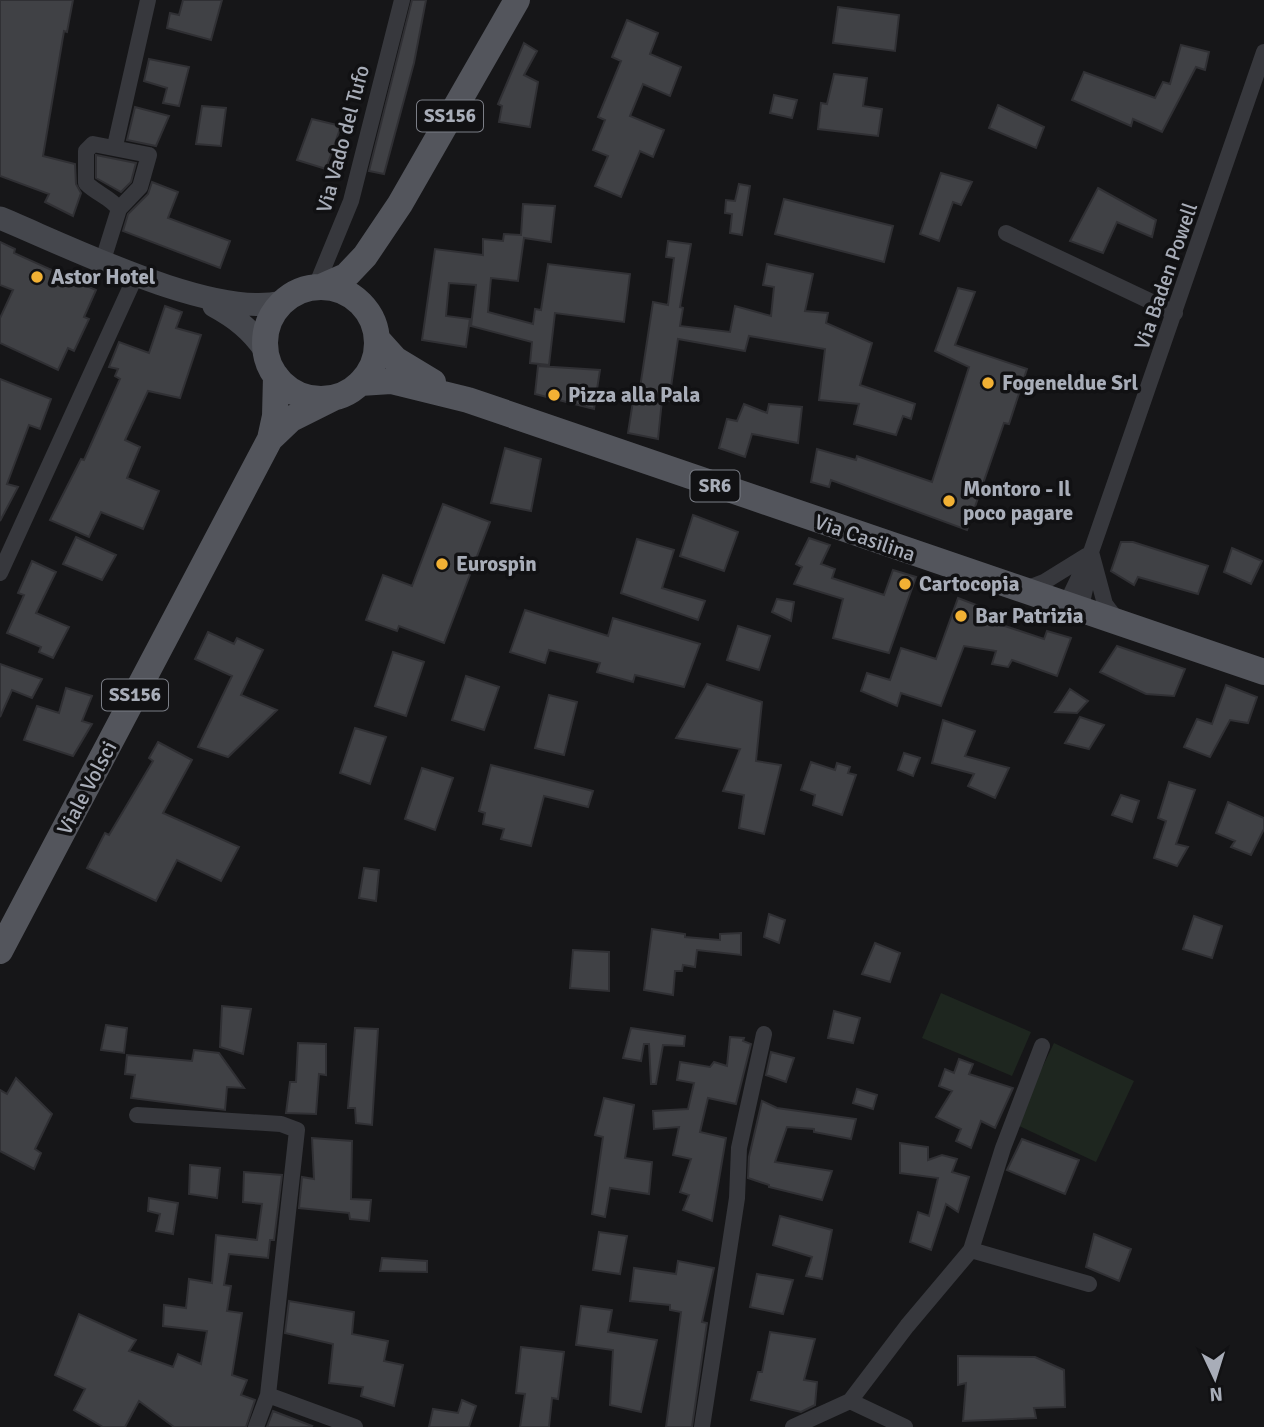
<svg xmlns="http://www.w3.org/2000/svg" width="1264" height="1427" font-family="Signika,sans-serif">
	<rect width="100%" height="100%" fill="#161618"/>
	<path fill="#1e261f" d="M941,993L1031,1032L1012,1076L922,1038Z
		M1054,1043L1134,1081L1096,1162L1015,1124Z"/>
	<path fill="#404145" stroke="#303034" stroke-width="2" d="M0,0H73L67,32L64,31L43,156L75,164L76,184L81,193L73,216L45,202L49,194L0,176Z
		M183,0H222L211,40L167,28L170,13L179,15Z
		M412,0H426L414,63L384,174L369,171Z
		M838,7L899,15L895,51L833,43Z
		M627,20L658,33L650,54L681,67L670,96L643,84L630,116L664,130L653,157L640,151L621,197L595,186L608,156L593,150L605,120L598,117L621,61L612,57Z
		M524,43L537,51L524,75L538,82L530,127L499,122L502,106L498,104Z
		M1181,45L1209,52L1205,70L1196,67L1162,132L1133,119L1131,126L1072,100L1084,72L1155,98L1163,82L1170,84Z
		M149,59L189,67L179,106L163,103L167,88L144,81Z
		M834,74L867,78L863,106L882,109L878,136L818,129L821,103L827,104Z
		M774,95L797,100L792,118L770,113Z
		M998,105L1044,127L1036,148L989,128Z
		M202,106L226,108L221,146L196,144Z
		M135,107L169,116L156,146L127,140Z
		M312,119L341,126L326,169L297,160Z
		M96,155L136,163L131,182L121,192L96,178Z
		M941,173L972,182L961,205L953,202L939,241L920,234Z
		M152,182L178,192L168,218L230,241L220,268L123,231L128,214L148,194Z
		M739,184L750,186L742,235L730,233L732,214L725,213L726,200L735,201Z
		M1098,188L1156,220L1152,237L1117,222L1103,253L1070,241Z
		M784,199L893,226L884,262L775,234Z
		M523,204L555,206L551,242L524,238L518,281L491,278L488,312L533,324L535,309L541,310L548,264L630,274L624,322L555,313L549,365L530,363L532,342L471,326L476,285L449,283L446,316L470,319L466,347L422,340L435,249L483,255V239L503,241L504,234L521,235Z
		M668,241L691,244L680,307L683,308L680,326L730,332L735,306L771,316L774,287L763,285L767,264L813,274L805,311L828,313L826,323L872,343L860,385L915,404L911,419L903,416L896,435L854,424L859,404L819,400L825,349L749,336L745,351L678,339L669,401L662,400L658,439L628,433L633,401H638L653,302L668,305L674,258L666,257Z
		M0,242L15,249L14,253L96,290L84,317L89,319L74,351L68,348L58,370L0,343V318L13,290L0,285Z
		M958,288L975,292L955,345L1027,369L1009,424L1004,423L967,530L831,480L829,487L811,482L817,449L856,460L857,456L932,482L969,367L935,351Z
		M165,306L182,312L176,328L201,335L180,398L148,391L125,440L140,447L127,478L159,491L143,529L101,512L89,537L50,520L81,459L84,460L120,379L115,376L118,369L109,367L119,342L149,353Z
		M538,366L600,370L594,409L535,394Z
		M0,379L51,399L40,429L29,425L7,484L18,487L0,521Z
		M744,404L767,413L769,404L802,407L798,443L752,434L745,457L719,448L727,419L737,421Z
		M505,448L541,459L531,511L491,503Z
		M443,504L490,522L444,643L399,626L397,631L366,620L383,575L412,586Z
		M693,515L738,532L724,571L680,556Z
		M76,537L116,555L102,580L63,564Z
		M809,538L830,545L821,564L835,569L832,578L884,595L893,570L916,577L889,653L833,638L843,599L794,584L802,567L796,564Z
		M637,539L674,550L662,588L705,601L698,620L621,593Z
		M1121,542H1133L1208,566L1198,594L1138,577L1134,585L1111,571Z
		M1232,548L1262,561L1251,584L1224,572Z
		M32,561L56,572L36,613L69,627L53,658L39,652L41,647L7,633L24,595L18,593Z
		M958,598L979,606L975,616L1044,639L1047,631L1071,638L1057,676L1012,660L1008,667L992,664L996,651L964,646L941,706L901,693L897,706L861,691L867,673L890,680L901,648L936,659Z
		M777,599L794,602L791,621L772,612Z
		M525,610L608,636L613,618L700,644L684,687L635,675L633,682L597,672L600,663L549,650L545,663L510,652Z
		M738,626L770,636L759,670L727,660Z
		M208,632L234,644L237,638L263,650L241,695L277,710L228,757L198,747L232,676L195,659Z
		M1117,646L1185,669L1174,696L1146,694L1100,672Z
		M393,652L424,662L406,716L375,706Z
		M0,664L42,679L32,698L12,690L0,717Z
		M466,676L499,687L484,730L452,720Z
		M707,684L762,702L756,761L781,765L764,834L739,828L744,795L723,791L740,749L676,738Z
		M1226,685L1257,697L1248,723L1230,720L1210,757L1184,747L1197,719L1212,724Z
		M66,688L92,696L82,721L92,724L73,756L24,740L37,706L59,713Z
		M1070,689L1088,701L1077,713L1055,712Z
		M549,695L577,702L564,755L535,748Z
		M1080,717L1104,725L1089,749L1065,743Z
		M943,720L975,731L965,756L1009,768L995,798L968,786L974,774L932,763Z
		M355,728L386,737L370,784L340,773Z
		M158,742L192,760L163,813L239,847L221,881L177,860L156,901L87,868L105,833L109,835L153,761L149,758Z
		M904,753L920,758L913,776L898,770Z
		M811,762L835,770L837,763L850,767L848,773L856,775L842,815L813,805L815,795L801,790Z
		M491,765L593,791L588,807L544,796L531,846L501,839L504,829L483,824L485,813L479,811Z
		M422,768L453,778L435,830L405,819Z
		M1169,782L1195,790L1176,844L1188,847L1177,866L1154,858L1166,821L1158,818Z
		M1121,795L1139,801L1132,822L1112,815Z
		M1228,802L1264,818V829L1251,855L1231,847L1235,841L1216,833Z
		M364,868L379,870L376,901L359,898Z
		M769,914L785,920L779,943L764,937Z
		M1194,916L1222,926L1212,958L1183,949Z
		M652,929L685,934V937L720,940V934L741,933V955L697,950L695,967L683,965L682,971H675L673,995L644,990Z
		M875,943L900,953L890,982L862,974Z
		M573,950L609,952V991L570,988Z
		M222,1006L251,1009L243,1054L220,1047Z
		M834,1011L860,1018L853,1043L828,1038Z
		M106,1025L127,1028L124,1053L101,1050Z
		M355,1028L378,1029L372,1125L356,1123L355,1108H348Z
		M631,1028L685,1036L684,1046L663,1045L656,1084H651L649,1044H644L641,1061L623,1058Z
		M730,1037L744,1038L743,1041L751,1044L736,1104L708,1098L700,1132L726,1138L712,1221L683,1210L689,1195L680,1192L691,1159L673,1155L679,1127L654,1129L653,1111L688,1109L694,1083L677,1080L680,1062L710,1067L714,1062L727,1066Z
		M298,1043L326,1044V1075L319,1074L316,1114L286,1113L290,1082H296Z
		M194,1050L219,1053L244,1088L227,1087L225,1110L131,1098L135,1075L125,1074L127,1055L192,1061Z
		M771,1052L794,1058L786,1082L766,1075Z
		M959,1059L973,1064L969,1074L1013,1088L995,1128L981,1121L971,1148L956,1141L961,1129L936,1117L952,1091L939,1086L945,1069L954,1073Z
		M16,1078L52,1114L35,1149L41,1153L34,1169L0,1151V1090L7,1094Z
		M857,1089L877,1095L873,1109L853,1103Z
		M604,1098L634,1105L625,1158L652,1162L649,1194L610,1188L605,1217L592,1214L603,1137L595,1135Z
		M762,1101L777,1108L856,1119L851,1139L814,1132V1129L787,1127L775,1162L832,1171L822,1200L769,1187V1185L748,1178L749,1157Z
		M312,1138L352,1141L351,1199L371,1200L369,1221L350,1219L349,1213L299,1208L302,1177L314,1179Z
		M1022,1139L1079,1160L1065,1194L1007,1170Z
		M900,1143L928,1147V1160L942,1155L957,1159L952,1172L969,1177L958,1212L946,1204L931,1250L910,1242L918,1212L929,1216L938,1178L900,1173Z
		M190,1165L220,1168L217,1198L189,1194Z
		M244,1172L282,1175L274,1240H270L268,1258L229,1254L224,1285L231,1286L227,1311L242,1313L232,1375L247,1380L241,1395L255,1400L246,1427H174L139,1401L125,1427H103L74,1410L85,1389L55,1375L79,1314L136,1340L129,1351L173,1367L178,1354L201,1364L207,1331L163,1326L164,1305L186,1308L189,1279L212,1283L216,1235L257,1240L262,1204L243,1202Z
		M149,1198L178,1203L173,1234L156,1231L160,1214L148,1211Z
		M780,1216L832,1230L822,1279L806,1276L812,1257L773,1245Z
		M599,1232L627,1236L620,1274L593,1270Z
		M1094,1234L1131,1249L1119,1281L1086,1267Z
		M382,1258L427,1261V1272L380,1271Z
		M678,1261L714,1268L702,1322L707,1323L692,1427H666L681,1312L670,1310V1305L630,1301L634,1268L676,1274Z
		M757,1274L793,1280L783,1314L750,1307Z
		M289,1301L354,1312L352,1334L388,1341L384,1361L403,1365L394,1406L361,1396L363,1387L329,1383L333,1344L285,1333Z
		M581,1306L612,1310L608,1332L657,1340L641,1412L610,1405L613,1350L576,1345Z
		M770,1332L815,1339L804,1380L817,1382L815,1405L801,1412L751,1400L758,1372H762Z
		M521,1347L564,1352L558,1399L552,1398L549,1427H520L525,1394L516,1393Z
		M958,1356L1035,1357L1064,1370L1065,1407L1034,1408L1036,1418L963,1421L966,1383L958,1385Z
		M462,1400L476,1406L469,1427H429L433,1409L458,1413Z
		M273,1411L312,1426L311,1427H267Z"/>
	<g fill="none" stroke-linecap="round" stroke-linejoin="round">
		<path stroke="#37383d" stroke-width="16" d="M115,146L148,0
			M1006,233L1175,313
			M103,260L119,209L140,187L149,155L93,144L86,151V183C97,194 110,197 119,209
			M316,286L351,201L402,0
			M1091,552L1105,604L1118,621
			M0,573L137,273
			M1023,590L1044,582L1086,556
			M1074,609L1071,594L1091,552L1264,52
			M1074,609L1083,598L1090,567
			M1042,1046L1003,1148L971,1250L1089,1284
			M137,1115L281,1124L297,1130L268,1395
			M850,1401L905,1427
			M256,1427L268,1395L355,1427
			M702,1427L737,1198L739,1148L764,1034
			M793,1427L850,1401L907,1326L971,1250"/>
		<path stroke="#45474d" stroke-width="23" d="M0,218C68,246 213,319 282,302
			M214,306C236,318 251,330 265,350"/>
		<path stroke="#53555c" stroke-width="26" d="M321,287L346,276L365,256L400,204L517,0
			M265 343a56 56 0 1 1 112 0a56 56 0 1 1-112 0Z
			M377,339L395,359L433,382
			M360,383L391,381L468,400L1264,672
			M270,439L291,419L333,398
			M0,951L270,439L275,416L276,376"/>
	</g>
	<g fill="#f2b134" stroke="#111113" stroke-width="2.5">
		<circle cx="37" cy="277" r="7"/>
		<circle cx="988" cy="383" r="7"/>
		<circle cx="554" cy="395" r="7"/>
		<circle cx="949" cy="501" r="7"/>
		<circle cx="442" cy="564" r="7"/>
		<circle cx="905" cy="584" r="7"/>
		<circle cx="961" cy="616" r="7"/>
	</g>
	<g text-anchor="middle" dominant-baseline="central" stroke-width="7" stroke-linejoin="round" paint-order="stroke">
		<g fill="#111113" stroke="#7b7e86" stroke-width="2">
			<rect x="417" y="100.5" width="66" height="31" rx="5"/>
			<rect x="690.5" y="470.5" width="49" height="31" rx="5"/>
			<rect x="102" y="679.5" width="66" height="31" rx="5"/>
		</g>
		<g font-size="19" font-weight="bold" fill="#a8adb8">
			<text x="450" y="116">SS156</text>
			<text x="715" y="486">SR6</text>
			<text x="135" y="695">SS156</text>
		</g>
		<g font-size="21" fill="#a8adb8" stroke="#111113">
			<text transform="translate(343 139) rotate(-75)">Via Vado del Tufo</text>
			<text transform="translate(1166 276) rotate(-71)">Via Baden Powell</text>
			<text transform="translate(865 538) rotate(19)">Via Casilina</text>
			<text transform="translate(87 788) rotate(-62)">Viale Volsci</text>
		</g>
		<g font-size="21" font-weight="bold" fill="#a8adb8" stroke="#111113" text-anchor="start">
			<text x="51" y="277">Astor Hotel</text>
			<text x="1002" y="383">Fogeneldue Srl</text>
			<text x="568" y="395">Pizza alla Pala</text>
			<text x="963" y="489">Montoro - Il<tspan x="963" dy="24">poco pagare</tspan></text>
			<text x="456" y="564">Eurospin</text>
			<text x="919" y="584">Cartocopia</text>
			<text x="975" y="616">Bar Patrizia</text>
		</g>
	</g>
	<g transform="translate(1215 1378) rotate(176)" stroke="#111113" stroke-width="5" paint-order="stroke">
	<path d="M0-5L12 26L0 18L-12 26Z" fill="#a8adb8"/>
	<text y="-10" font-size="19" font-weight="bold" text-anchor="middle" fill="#a8adb8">N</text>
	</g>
</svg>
